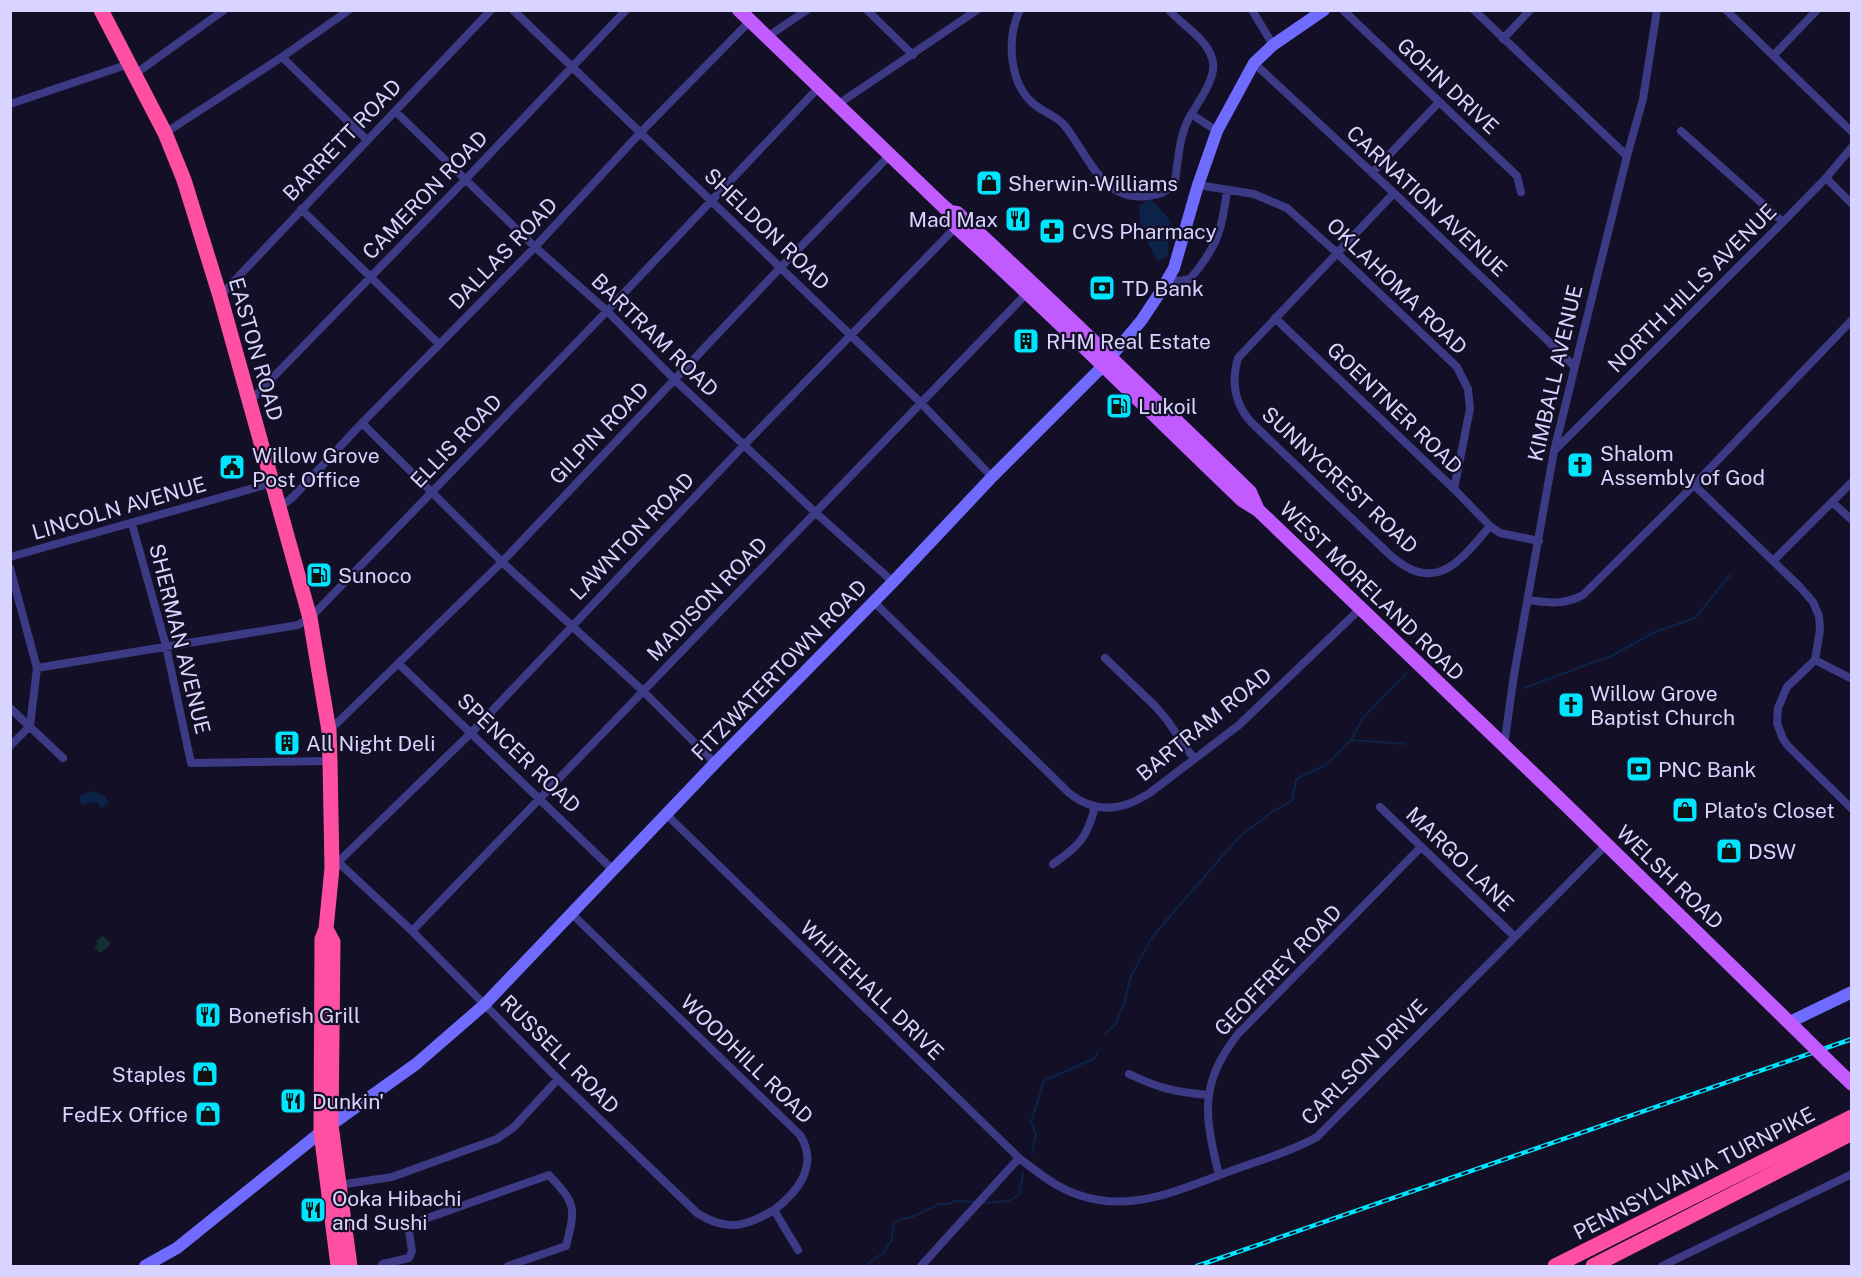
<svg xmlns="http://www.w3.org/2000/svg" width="1862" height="1277" font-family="'Public Sans',sans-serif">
	<rect width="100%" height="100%" fill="#130f26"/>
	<path fill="#12302f" d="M103,935L111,944L100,953L94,947L98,944L96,941Z"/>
	<path fill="#0c2248" d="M1151,199L1170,220L1168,256L1158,261C1147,242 1137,227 1140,205Z
		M90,791L104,795L109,803L101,808L98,803L90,802L82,805L79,796Z"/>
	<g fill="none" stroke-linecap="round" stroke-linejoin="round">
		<path stroke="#0c2248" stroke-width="2" d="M1524,688L1611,656L1655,632L1695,618L1730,575
			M1351,740L1362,719L1406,674
			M1105,1034L1115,1025L1124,1003L1131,976L1151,939L1165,922L1239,837L1272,812L1292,801L1296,779L1326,765L1351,740L1404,744
			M1032,1153L1036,1134L1031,1122L1044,1081L1095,1058L1098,1051
			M982,1203L1009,1201L1019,1195L1023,1174
			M865,1266L884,1252L891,1241L894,1223L898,1220L912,1217L939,1204H948L955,1201L976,1202"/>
		<path stroke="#3d3a85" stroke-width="8" d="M513,10L920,402L992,477
			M867,10L913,55
			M1020,10C1006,38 1009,85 1035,105C1045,113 1057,116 1065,126C1088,155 1102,202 1148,196C1161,195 1168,191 1175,181C1178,161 1179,140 1187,122C1195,105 1219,78 1212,58C1206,38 1182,25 1169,10
			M1252,10L1273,45
			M1343,10L1517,176L1521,192
			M1474,10L1627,156
			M1726,10L1852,132
			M767,37L807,10
			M1503,39L1530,10
			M1774,55L1817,10
			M282,57L367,140
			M1254,63L1394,193L1574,366
			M135,74L224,10
			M10,104L129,64
			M837,105L977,10
			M395,111L535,247L607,311L675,380L816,513L893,582
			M1191,114L1217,131
			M1681,131L1783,222
			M165,133L282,57L349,10
			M1372,173L1439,102
			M1826,178L1852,204
			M1198,185L1254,194L1287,208L1336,252L1457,367L1468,389L1470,409L1454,489
			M1394,193L1238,358C1231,382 1234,403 1251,422L1390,555C1436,596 1460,561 1490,526L1500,533L1539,541
			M301,209L439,344
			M1169,278L1179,281L1190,279C1217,247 1222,231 1227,190
			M220,296L491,10
			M1275,318L1454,489L1490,526
			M249,402L466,179L626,10
			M362,423L502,562L643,691L715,763
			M1556,449L1783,222L1826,178L1852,147
			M1694,485L1800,587L1813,602L1819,616L1820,630L1815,660L1787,687L1778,708L1777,723L1783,739L1788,746L1852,809
			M1832,502L1852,520
			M279,508L293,497L362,423L535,247L640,133L750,21
			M132,524L166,646L191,763L330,761
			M10,557L272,483
			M1773,561L1852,482
			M10,568L37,668L30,726L10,746
			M1528,600C1548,603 1565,605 1583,595L1694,485L1852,320
			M874,602L1069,793C1095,814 1123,811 1151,792L1239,725L1360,609
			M1105,658L1156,707L1167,720L1194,759
			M1815,660L1852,679
			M399,664L612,869
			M37,668L298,625L310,618L607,311L819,87
			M10,708L63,758
			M329,731L502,562L780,268L890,155
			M1504,746L1514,675L1554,451L1627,156L1643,99L1657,10
			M1380,807L1515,937
			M666,814L1019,1158C1045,1178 1065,1195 1099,1200C1145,1208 1194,1184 1236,1169C1264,1159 1292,1151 1317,1137L1606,845
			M338,862L412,931L558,1079L697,1213C727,1232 745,1227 774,1210
			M1053,864C1079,846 1087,838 1095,807
			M333,867L472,732L744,445L956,227
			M572,914L800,1135C819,1165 798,1192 774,1210L798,1250
			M412,931L1028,292
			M1129,1074C1158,1088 1175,1092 1208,1095
			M1219,1175C1205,1117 1198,1084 1238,1034L1421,847
			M339,1185L392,1177L497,1139L514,1127L558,1079
			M381,1266L383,1264L409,1258L412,1251L408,1225L549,1175C576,1204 576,1207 566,1246L508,1266
			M921,1266L1019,1158
			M1662,1266L1852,1174"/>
		<path stroke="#6f6bff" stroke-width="12" d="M1790,1022L1852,992
			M145,1266L177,1248L321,1132L416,1064L484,1005L715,763L893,582L992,477L1103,366L1141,321L1161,291L1174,268L1198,185L1217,131L1254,63L1273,45L1324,10"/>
		<path stroke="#c25bff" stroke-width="14" d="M739,10L944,207L950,212L957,213C1056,304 1153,398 1250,492L1258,510
			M950,212L951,220L956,227C1054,315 1147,409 1242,500L1258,510L1565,804L1803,1036
			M1828,1061L1852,1084"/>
		<path stroke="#ff4fa3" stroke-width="15" d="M101,10L165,133L184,180L220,296L310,618L329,731L330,761L332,868L326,929L322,939L321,1132L338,1266
			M326,929L333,942L331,1125L350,1266
			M1555,1266L1852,1117
			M1593,1266L1852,1133"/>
		<g stroke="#00e5ff" stroke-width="4.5">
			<path id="rail" d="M1197,1266L1852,1039"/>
		</g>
		<use href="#rail" stroke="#130f26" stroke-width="2" stroke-dasharray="7" stroke-linecap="butt"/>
		<path stroke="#c25bff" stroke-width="14" d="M1803,1036L1828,1061"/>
	</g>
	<defs>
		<g id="shop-square" transform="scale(1.35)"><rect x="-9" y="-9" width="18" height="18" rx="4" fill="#00e5ff" stroke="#130f26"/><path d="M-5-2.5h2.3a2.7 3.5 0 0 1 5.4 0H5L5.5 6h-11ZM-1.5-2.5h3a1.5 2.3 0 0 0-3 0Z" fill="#111"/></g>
		<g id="restaurant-square" transform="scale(1.35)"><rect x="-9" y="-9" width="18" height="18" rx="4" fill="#00e5ff" stroke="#130f26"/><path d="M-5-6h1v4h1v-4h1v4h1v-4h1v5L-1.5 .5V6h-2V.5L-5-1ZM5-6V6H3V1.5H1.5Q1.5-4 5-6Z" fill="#111"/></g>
		<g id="pharmacy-square" transform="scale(1.35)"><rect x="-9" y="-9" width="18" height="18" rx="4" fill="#00e5ff" stroke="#130f26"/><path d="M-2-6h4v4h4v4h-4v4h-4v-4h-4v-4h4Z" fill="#111"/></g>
		<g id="bank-square" transform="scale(1.35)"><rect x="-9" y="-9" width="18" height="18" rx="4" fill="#00e5ff" stroke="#130f26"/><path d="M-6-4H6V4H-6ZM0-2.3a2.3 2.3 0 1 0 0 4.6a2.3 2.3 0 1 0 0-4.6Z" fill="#111"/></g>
		<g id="building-square" transform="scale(1.35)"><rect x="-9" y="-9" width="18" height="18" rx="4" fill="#00e5ff" stroke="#130f26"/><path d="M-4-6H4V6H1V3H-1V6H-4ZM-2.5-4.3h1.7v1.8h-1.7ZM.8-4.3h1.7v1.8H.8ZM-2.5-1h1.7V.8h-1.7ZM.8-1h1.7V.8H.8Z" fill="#111"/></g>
		<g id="fuel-square" transform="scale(1.35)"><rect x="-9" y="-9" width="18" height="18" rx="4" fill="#00e5ff" stroke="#130f26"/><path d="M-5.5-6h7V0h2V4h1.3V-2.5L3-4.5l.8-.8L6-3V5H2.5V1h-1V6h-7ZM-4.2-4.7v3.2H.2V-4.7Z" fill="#111"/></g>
		<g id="church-square" transform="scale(1.35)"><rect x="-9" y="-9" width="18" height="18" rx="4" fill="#00e5ff" stroke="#130f26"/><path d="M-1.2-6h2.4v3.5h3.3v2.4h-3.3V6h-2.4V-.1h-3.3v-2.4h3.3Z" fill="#111"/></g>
		<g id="civic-square" transform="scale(1.35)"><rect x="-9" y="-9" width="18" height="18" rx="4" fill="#00e5ff" stroke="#130f26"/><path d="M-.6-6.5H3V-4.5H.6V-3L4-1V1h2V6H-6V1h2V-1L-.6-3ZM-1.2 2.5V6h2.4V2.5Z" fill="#111"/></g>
	</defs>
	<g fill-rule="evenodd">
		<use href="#shop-square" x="989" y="183"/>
		<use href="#restaurant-square" x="1018" y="219"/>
		<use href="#pharmacy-square" x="1052" y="231"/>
		<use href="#bank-square" x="1102" y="288"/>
		<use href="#building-square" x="1026" y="341"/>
		<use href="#fuel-square" x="1119" y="406"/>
		<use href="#church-square" x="1580" y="465"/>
		<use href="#civic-square" x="232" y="467"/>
		<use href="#fuel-square" x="319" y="575"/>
		<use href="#church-square" x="1571" y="705"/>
		<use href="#building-square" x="287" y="743"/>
		<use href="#bank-square" x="1639" y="769"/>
		<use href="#shop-square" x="1685" y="810"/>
		<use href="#shop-square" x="1729" y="851"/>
		<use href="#restaurant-square" x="208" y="1015"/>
		<use href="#shop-square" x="205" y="1074"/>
		<use href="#restaurant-square" x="293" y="1101"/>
		<use href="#shop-square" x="208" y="1114"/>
		<use href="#restaurant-square" x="313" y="1210"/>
	</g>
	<g text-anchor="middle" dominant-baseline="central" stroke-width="4.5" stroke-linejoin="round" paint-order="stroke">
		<g font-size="21" fill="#d9d4ff" stroke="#130f26">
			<text transform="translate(1448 86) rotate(43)">GOHN DRIVE</text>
			<text transform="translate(342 140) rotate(-46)">BARRETT ROAD</text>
			<text transform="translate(425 195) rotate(-46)">CAMERON ROAD</text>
			<text transform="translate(1427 201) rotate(43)">CARNATION AVENUE</text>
			<text transform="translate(767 229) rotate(44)">SHELDON ROAD</text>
			<text transform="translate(503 253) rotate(-46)">DALLAS ROAD</text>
			<text transform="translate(1397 286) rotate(44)">OKLAHOMA ROAD</text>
			<text transform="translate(1692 288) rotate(-45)">NORTH HILLS AVENUE</text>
			<text transform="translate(655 335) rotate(44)">BARTRAM ROAD</text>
			<text transform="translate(256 349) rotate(74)">EASTON ROAD</text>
			<text transform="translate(1555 373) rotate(-77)">KIMBALL AVENUE</text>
			<text transform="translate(1395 408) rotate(44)">GOENTNER ROAD</text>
			<text transform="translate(599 433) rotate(-46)">GILPIN ROAD</text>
			<text transform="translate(456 441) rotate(-46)">ELLIS ROAD</text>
			<text transform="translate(1340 480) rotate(43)">SUNNYCREST ROAD</text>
			<text transform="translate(119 508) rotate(-16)">LINCOLN AVENUE</text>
			<text transform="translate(632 536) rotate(-46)">LAWNTON ROAD</text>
			<text transform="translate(1372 591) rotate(44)">WEST MORELAND ROAD</text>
			<text transform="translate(707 599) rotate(-46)">MADISON ROAD</text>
			<text transform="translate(180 639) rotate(76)">SHERMAN AVENUE</text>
			<text transform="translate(779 670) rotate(-46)">FITZWATERTOWN ROAD</text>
			<text transform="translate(1204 724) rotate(-39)">BARTRAM ROAD</text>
			<text transform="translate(519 753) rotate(44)">SPENCER ROAD</text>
			<text transform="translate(1460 859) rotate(44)">MARGO LANE</text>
			<text transform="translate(1670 877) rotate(44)">WELSH ROAD</text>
			<text transform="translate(1278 970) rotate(-46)">GEOFFREY ROAD</text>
			<text transform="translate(872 990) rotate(44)">WHITEHALL DRIVE</text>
			<text transform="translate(560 1054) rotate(45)">RUSSELL ROAD</text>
			<text transform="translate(747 1059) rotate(44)">WOODHILL ROAD</text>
			<text transform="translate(1364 1062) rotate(-45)">CARLSON DRIVE</text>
			<text transform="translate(1694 1173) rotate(-27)">PENNSYLVANIA TURNPIKE</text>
		</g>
		<g font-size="21" fill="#d9d4ff" stroke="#130f26" text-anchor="start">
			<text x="1008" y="183">Sherwin-Williams</text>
			<text x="998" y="219" text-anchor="end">Mad Max</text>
			<text x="1072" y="231">CVS Pharmacy</text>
			<text x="1122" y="288">TD Bank</text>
			<text x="1046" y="341">RHM Real Estate</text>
			<text x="1138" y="406">Lukoil</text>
			<text x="1600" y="453">Shalom<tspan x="1600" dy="24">Assembly of God</tspan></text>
			<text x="252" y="455">Willow Grove<tspan x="252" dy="24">Post Office</tspan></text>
			<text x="338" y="575">Sunoco</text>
			<text x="1590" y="693">Willow Grove<tspan x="1590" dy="24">Baptist Church</tspan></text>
			<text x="306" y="743">All Night Deli</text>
			<text x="1658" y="769">PNC Bank</text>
			<text x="1704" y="810">Plato's Closet</text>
			<text x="1748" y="851">DSW</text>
			<text x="228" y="1015">Bonefish Grill</text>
			<text x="186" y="1074" text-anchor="end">Staples</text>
			<text x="312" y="1101">Dunkin'</text>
			<text x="188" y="1114" text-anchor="end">FedEx Office</text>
			<text x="332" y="1198">Ooka Hibachi<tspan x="332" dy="24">and Sushi</tspan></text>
		</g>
	</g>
	<rect width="1862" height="1277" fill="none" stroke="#d9d4ff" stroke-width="24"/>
</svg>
